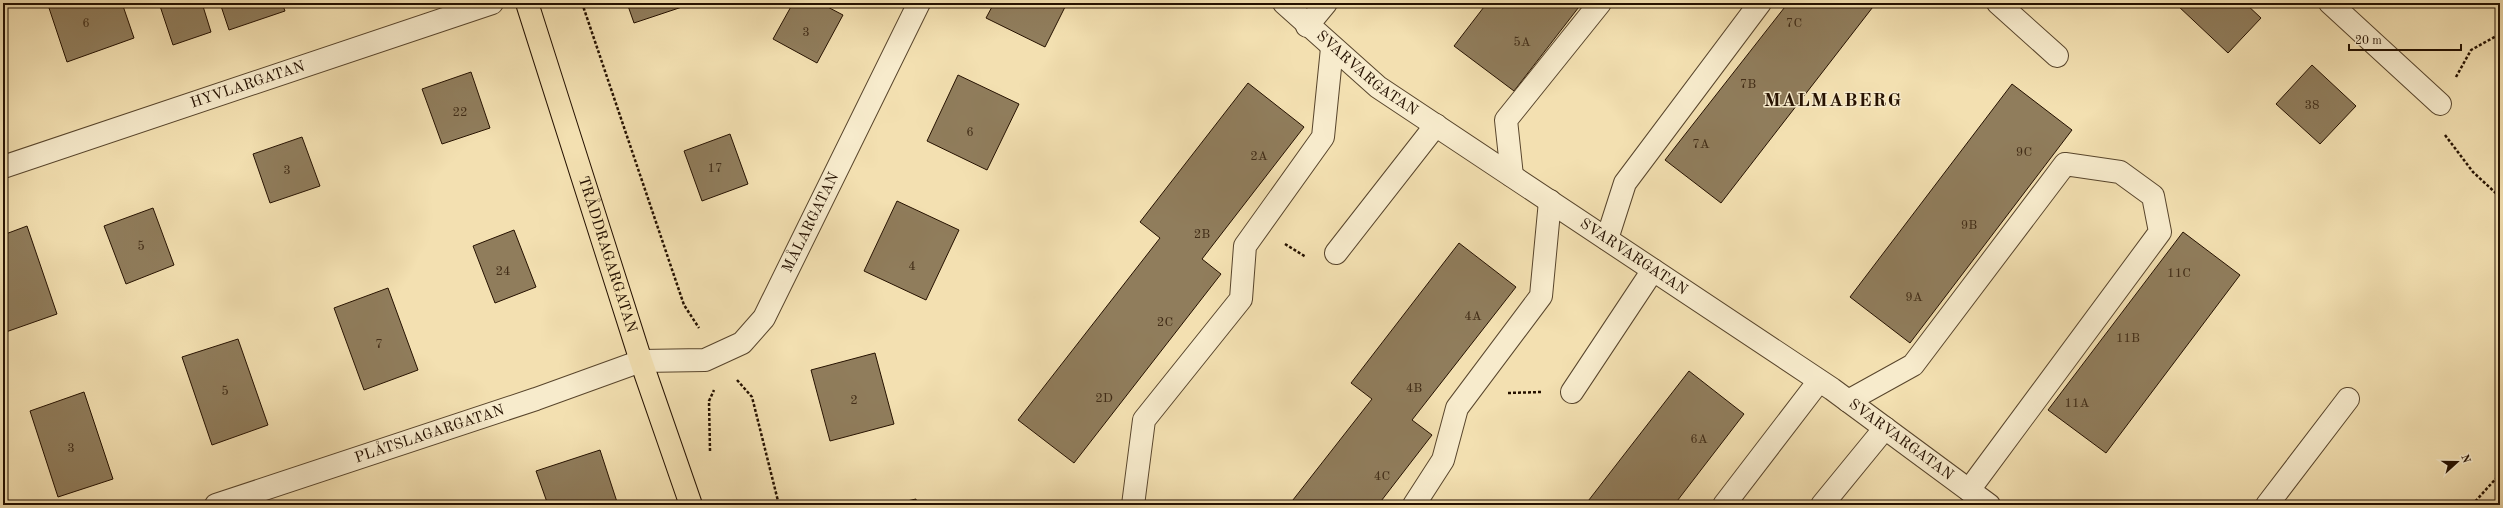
<svg xmlns="http://www.w3.org/2000/svg" width="2503" height="508" font-family="'Old Standard TT',serif">
	<rect width="100%" height="100%" fill="#f3e0b1"/>
	<filter id="stains"><feTurbulence type="fractalNoise" baseFrequency=".005" numOctaves="4"/><feColorMatrix values="0 0 0 0 .2 0 0 0 0 .09 0 0 0 0 .02 0 0 0 .5 -.17"/></filter>
	<radialGradient id="worn" r=".72"><stop offset=".6" stop-color="#630" stop-opacity="0"/><stop offset="1" stop-color="#630" stop-opacity=".3"/></radialGradient>
	<path fill="#907d5c" stroke="#251100" d="M55,3H122L134,38L67,62L48,5Z
		M159,3H202L211,32L173,45Z
		M220,3H282L285,11L229,30Z
		M627,3H691V4L634,23Z
		M793,3H820L843,15L817,63L773,39Z
		M994,3H1067L1045,47L986,18Z
		M1487,3H1582L1514,91L1454,46Z
		M1788,3H1876L1721,203L1665,160Z
		M2179,3H2245L2261,18L2228,53L2177,5Z
		M2312,65L2356,106L2320,144L2276,104Z
		M471,72L490,128L442,144L422,89Z
		M958,75L1019,104L987,170L927,141Z
		M1248,83L1304,127L1202,259L1221,274L1074,463L1018,420L1160,238L1140,222Z
		M2012,84L2072,130L1910,343L1850,297Z
		M730,134L748,184L702,201L684,151Z
		M302,137L320,186L270,203L253,154Z
		M897,201L959,230L926,300L864,271Z
		M153,208L174,265L126,284L104,226Z
		M27,226L57,314L3,333V235Z
		M514,230L536,287L495,303L473,246Z
		M2183,232L2240,275L2106,453L2048,410Z
		M1459,243L1516,287L1412,420L1432,435L1378,505H1289L1372,399L1351,383Z
		M388,288L418,370L364,390L334,308Z
		M238,339L268,425L212,445L182,357Z
		M875,353L894,424L830,441L811,370Z
		M1689,371L1744,414L1674,505H1585Z
		M84,392L113,479L58,497L30,411Z
		M600,450L618,505H548L536,471Z
		M916,499L917,505H889Z
		M447,501L448,505H435Z"/>
	<g fill="none" stroke-linecap="round" stroke-linejoin="round">
		<g stroke="#58452c" stroke-width="24">
			<g id="minor">
				<path id="s1" d="M1284,3L1378,87L1832,389L1989,505"/>
				<path d="M1998,3L2057,56"/>
				<path d="M2330,3L2440,104"/>
				<path d="M1307,26L1326,3"/>
				<path id="s2" d="M3,167L492,3"/>
				<path d="M1512,176L1506,120L1600,3"/>
				<path d="M1607,239L1625,183L1760,3"/>
				<path d="M1336,253L1436,125"/>
				<path d="M1572,392L1653,270"/>
				<path d="M1848,401L1913,365L2065,164L2120,172L2153,196L2160,232L1969,490"/>
				<path id="s3" d="M216,505L536,399L641,361L705,360L742,343L764,318L919,3"/>
				<path d="M1133,505L1144,420L1241,299L1245,246L1323,137L1332,48"/>
				<path d="M1414,505L1443,460L1457,408L1541,296L1550,201"/>
				<path d="M1724,505L1819,381"/>
				<path d="M1822,505L1885,428"/>
				<path d="M2267,505L2348,399"/>
			</g>
		</g>
		<g stroke="#251100" stroke-width="24">
			<g id="major">
				<path id="s4" d="M527,3L641,361L691,505"/>
			</g>
		</g>
		<path stroke="#251100" stroke-width="2.5" stroke-dasharray="3 2" stroke-linecap="butt" d="M582,3L684,305L699,328
			M2456,77L2471,50L2500,34
			M2445,135L2473,172L2500,197
			M1285,244L1306,257
			M737,380L752,397L779,505
			M1508,393L1541,392
			M710,451L709,401L714,390
			M2472,505L2500,474"/>
		<use href="#minor" stroke="#f7ebcc" stroke-width="22"/>
		<use href="#major" stroke="#f3e0b1" stroke-width="22"/>
	</g>
	<g text-anchor="middle" dominant-baseline="central" stroke-width="3" stroke-linejoin="round" paint-order="stroke">
		<g font-size="13" fill="#402c17">
			<text x="86" y="23">6</text>
			<text x="1794" y="23">7C</text>
			<text x="806" y="32">3</text>
			<text x="1522" y="42">5A</text>
			<text x="1748" y="84">7B</text>
			<text x="2312" y="105">38</text>
			<text x="460" y="112">22</text>
			<text x="970" y="132">6</text>
			<text x="1701" y="144">7A</text>
			<text x="2024" y="152">9C</text>
			<text x="1259" y="156">2A</text>
			<text x="715" y="168">17</text>
			<text x="287" y="170">3</text>
			<text x="1969" y="225">9B</text>
			<text x="1202" y="234">2B</text>
			<text x="141" y="246">5</text>
			<text x="912" y="266">4</text>
			<text x="503" y="271">24</text>
			<text x="2179" y="273">11C</text>
			<text x="1914" y="297">9A</text>
			<text x="1473" y="316">4A</text>
			<text x="1165" y="322">2C</text>
			<text x="2128" y="338">11B</text>
			<text x="379" y="344">7</text>
			<text x="1414" y="388">4B</text>
			<text x="225" y="391">5</text>
			<text x="1104" y="398">2D</text>
			<text x="854" y="400">2</text>
			<text x="2077" y="403">11A</text>
			<text x="1699" y="439">6A</text>
			<text x="71" y="448">3</text>
			<text x="1382" y="476">4C</text>
		</g>
		<g font-size="15" fill="#251100" stroke="#f7ebcc">
			<text stroke="none"><textPath href="#s1" startOffset="109">SVARVARGATAN</textPath></text>
			<text stroke="none"><textPath href="#s2" startOffset="258">HYVLARGATAN</textPath></text>
			<text stroke="none"><textPath href="#s3" startOffset="693">MÅLARGATAN</textPath></text>
			<text stroke="none"><textPath href="#s4" startOffset="264">TRÅDDRAGARGATAN</textPath></text>
			<text stroke="none"><textPath href="#s1" startOffset="433">SVARVARGATAN</textPath></text>
			<text stroke="none"><textPath href="#s3" startOffset="225">PLÅTSLAGARGATAN</textPath></text>
			<text stroke="none"><textPath href="#s1" startOffset="757">SVARVARGATAN</textPath></text>
		</g>
		<g font-size="19" font-weight="bold" letter-spacing="1" fill="#251100" stroke="#f7ebcc">
			<text x="1833" y="101">MALMABERG</text>
		</g>
	</g>
	<rect width="2503" height="508" fill="none" stroke="#f3e0b1" stroke-width="16"/>
	<rect x="4" y="4" width="2495" height="500" fill="none" stroke="#251100" stroke-width="2"/>
	<rect x="8" y="8" width="2487" height="492" fill="none" stroke="#251100"/>
	<g transform="translate(2457 462) rotate(69)" stroke="#f7ebcc" stroke-width="3" paint-order="stroke">
	<path d="M0-3L7 15L0 10L-7 15Z" fill="#251100"/>
	<text y="-6" font-size="11" font-weight="bold" text-anchor="middle" fill="#251100">N</text>
	</g>
	<path d="M2349 44v6h112v-6" fill="none" stroke="#251100" stroke-width="2"/>
	<text x="2355" y="44" font-size="12" fill="#251100" stroke="#f7ebcc" stroke-width="3" paint-order="stroke">20 m</text>
	<rect width="100%" height="100%" filter="url(#stains)"/>
	<rect width="100%" height="100%" fill="url(#worn)"/>
</svg>
